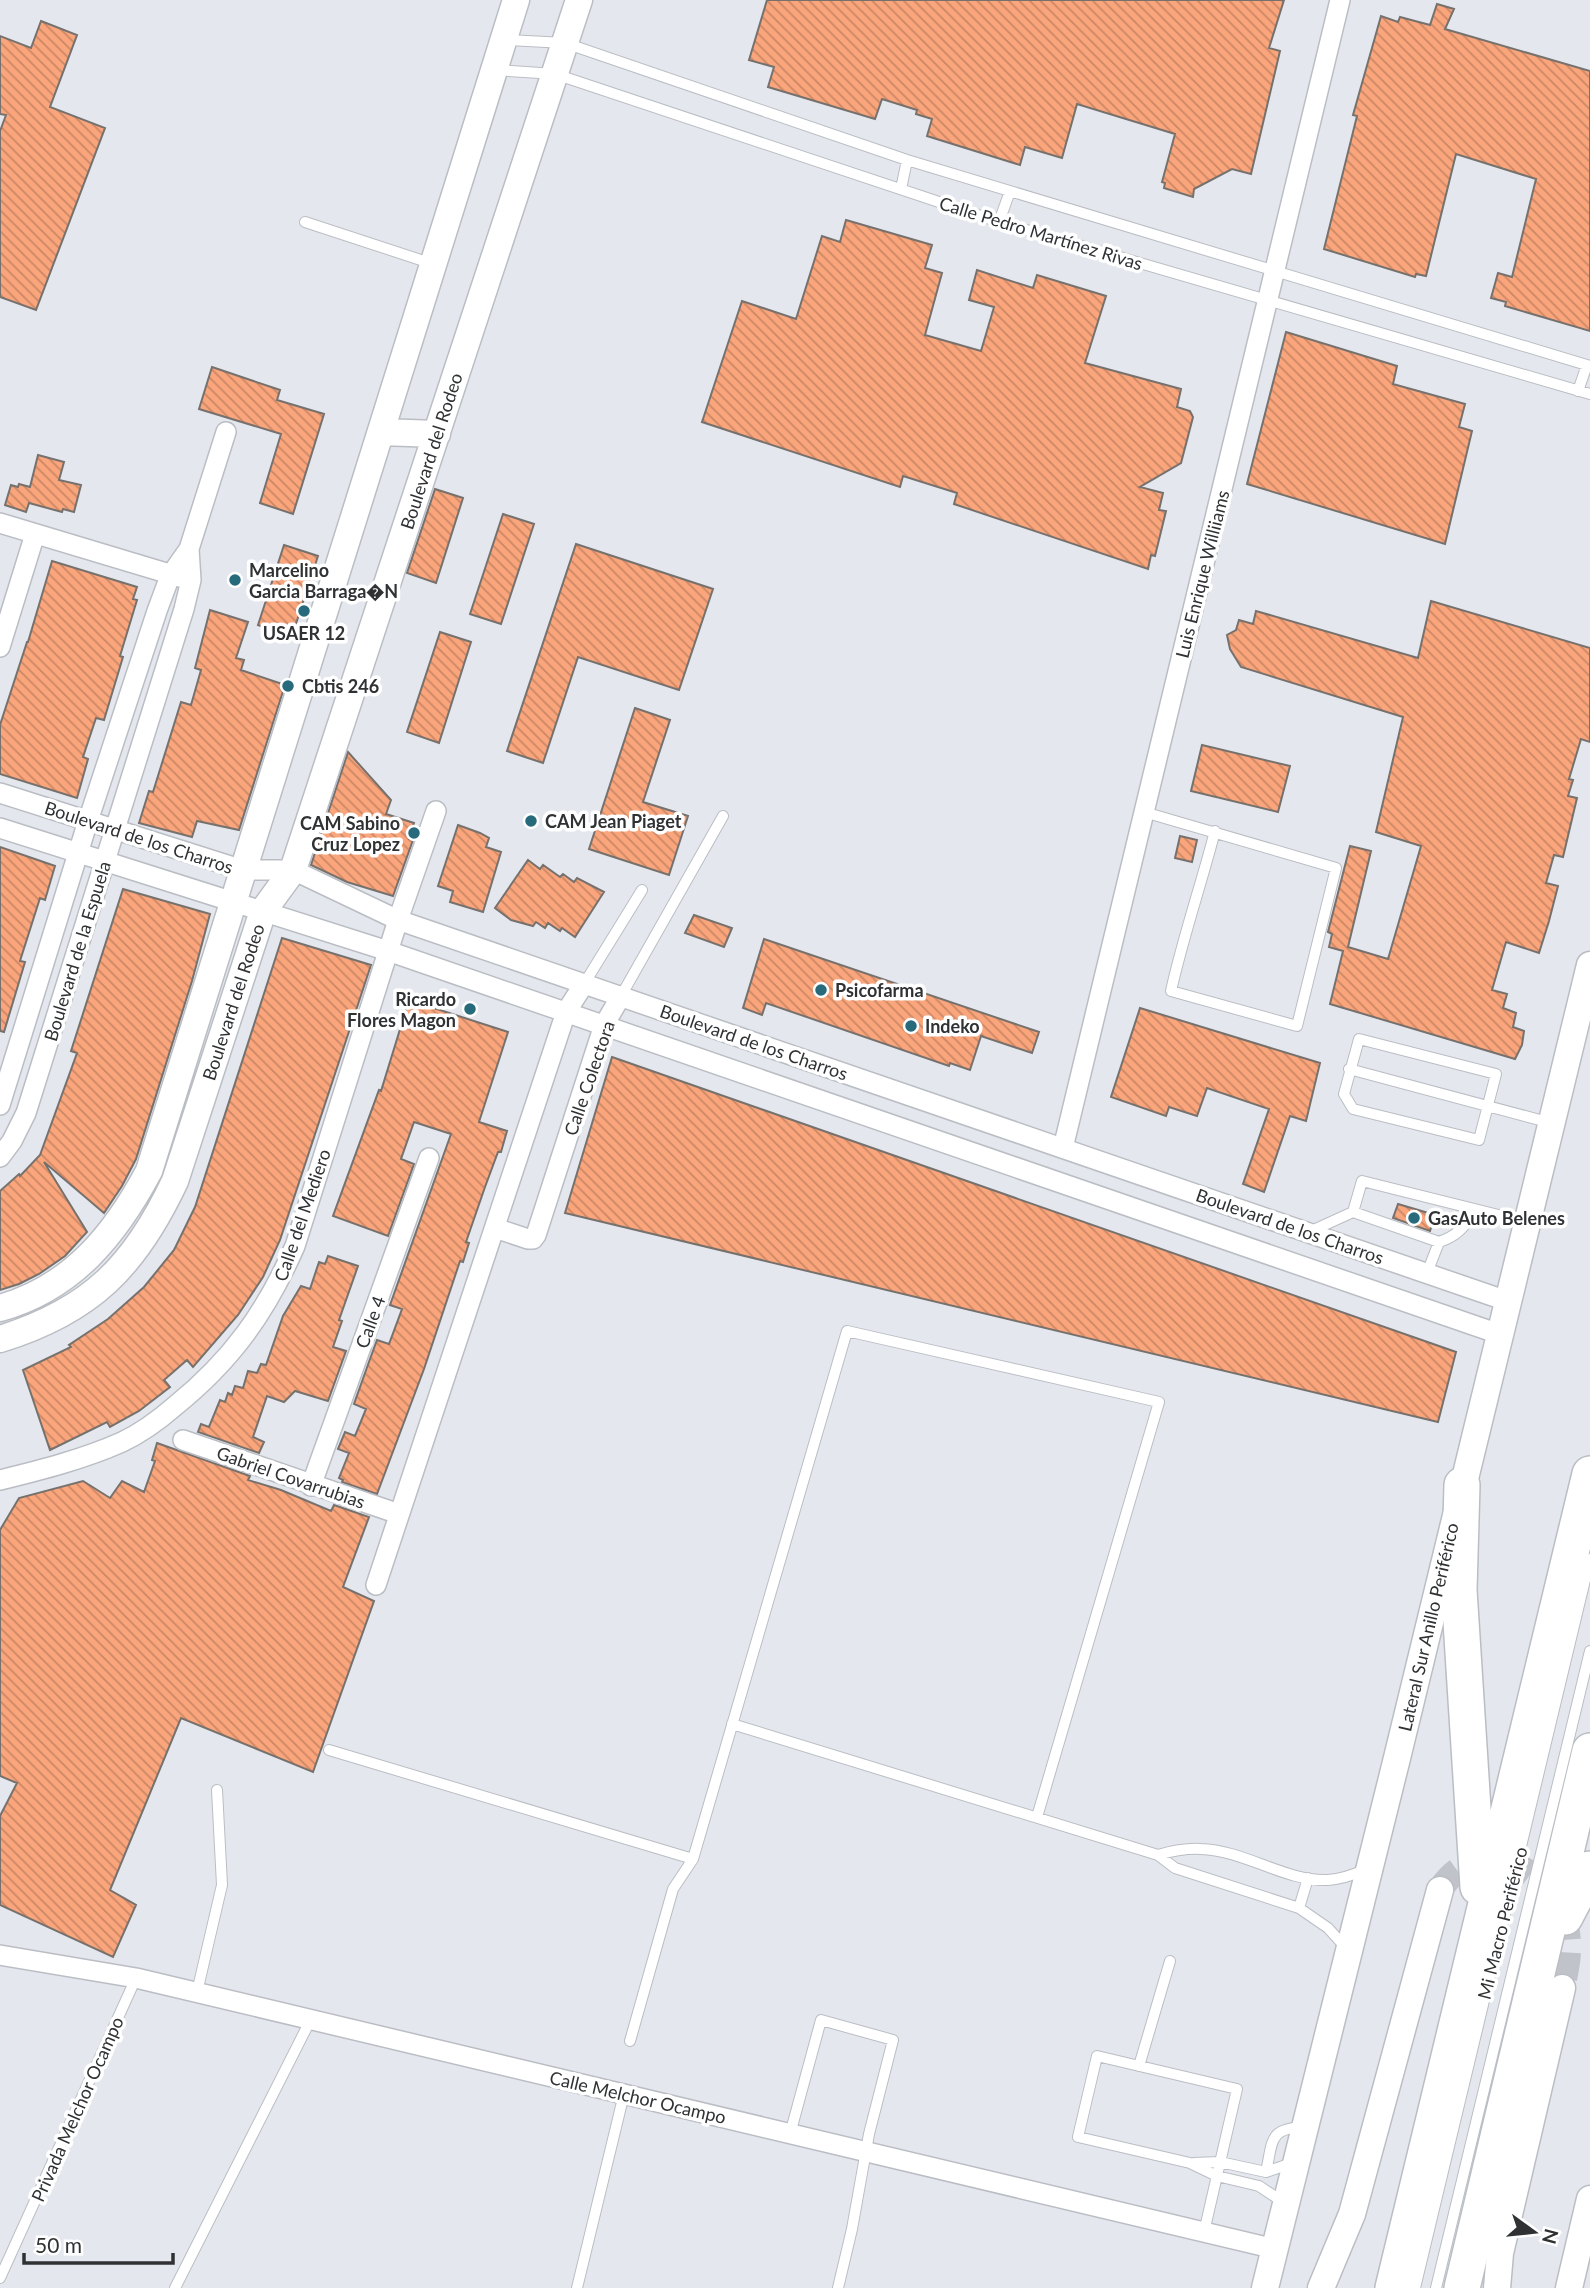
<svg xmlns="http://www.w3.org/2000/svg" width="1590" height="2288" font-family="Lato,sans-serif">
	<defs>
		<pattern id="building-back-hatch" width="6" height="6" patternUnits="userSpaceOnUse" patternTransform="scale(1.75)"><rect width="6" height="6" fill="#faa57b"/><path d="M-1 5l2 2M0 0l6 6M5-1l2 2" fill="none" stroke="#cb8765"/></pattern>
	</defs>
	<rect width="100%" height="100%" fill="#e4e8ee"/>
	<path fill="url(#building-back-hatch)" stroke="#77716e" stroke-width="2" d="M767,0H1284L1269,48L1280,51L1251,174L1232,169L1194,189L1193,197L1164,188L1165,183L1162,182L1175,134L1077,104L1062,158L1025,147L1020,165L927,136L932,119L916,114L917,110L882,99L875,119L768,87L774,67L749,60Z
		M1437,4L1454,9L1445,29L1590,71V331L1505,306L1506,302L1491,298L1498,273L1512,277L1536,179L1456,154L1426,276L1416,274L1415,277L1324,249L1357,116L1353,115L1381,16L1398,22L1400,17L1430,25Z
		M41,21L77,35L50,107L105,128L36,310L0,297V131L6,115L0,114V36L31,48Z
		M846,220L932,245L925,268L942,273L925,335L981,351L994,307L969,300L977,270L1033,288L1037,275L1106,296L1085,363L1181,389L1177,407L1190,411L1193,417L1181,463L1140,487L1163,493L1159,510L1166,511L1155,556L1151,555L1148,569L954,504L957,493L903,476L900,487L702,422L742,301L796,319L822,236L840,242Z
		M1286,332L1397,366L1393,384L1465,404L1459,427L1472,431L1445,544L1247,484Z
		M212,367L280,390L277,400L324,414L293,514L260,503L281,434L199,409Z
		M38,455L64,462L59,480L81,485L74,512L63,509L62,512L29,503L26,512L5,505L11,485L18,487L19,484L30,487Z
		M435,489L463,498L436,583L407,573Z
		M503,514L534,524L501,624L470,614Z
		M576,544L713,589L679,690L578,657L543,763L507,751Z
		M284,545L318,556L292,636L258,625Z
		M52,561L137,587L133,599L137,600L120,656L123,657L104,720L96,718L83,757L88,759L77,798L0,774V725L27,642H28Z
		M1431,601L1590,648V742L1581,739L1569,779L1573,780L1568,796L1577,798L1563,857L1554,855L1546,883L1558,886L1549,921L1539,953L1506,942L1492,990L1507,994L1503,1008L1516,1013L1513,1027L1524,1031L1522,1045L1515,1059L1330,1004L1343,951L1329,947L1332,934L1328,932L1350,846L1371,851L1348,947L1388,959L1421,846L1376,832L1403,717L1241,667L1230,649L1227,635L1236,630L1239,620L1253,624L1256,611L1418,658Z
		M210,610L248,622L236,658L244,660L241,670L285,685L239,830L197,821L192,837L139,823L149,791L153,792L181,702L191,705L201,670L195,668Z
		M440,632L471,642L439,743L407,732Z
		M635,708L670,720L643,802L688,816L669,875L589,849Z
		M1202,745L1290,766L1278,812L1191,791Z
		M348,752L391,800L386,814L414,823L409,839L413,840L393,896L347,882L311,865Z
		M458,825L480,833L489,838L486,847L501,852L483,912L450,902L453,891L438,886Z
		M1180,836L1197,840L1192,862L1175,858Z
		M0,847L55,866L45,900L40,898L20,961L25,962L4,1032L0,1031Z
		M528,860L540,869L543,865L560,877L563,874L574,882L577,878L604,892L575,937L562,928L560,931L548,923L545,928L536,922L533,926L511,920L495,908Z
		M123,889L210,914L192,981L136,1159L122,1186L104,1213L44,1162L87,1232L65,1256L39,1274L19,1284L0,1290V1191L19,1174L20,1176L40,1155L77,1053L71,1051Z
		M694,915L732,928L724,947L685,933Z
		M282,938L371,965L280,1240L263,1277L238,1315L193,1367L187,1360L164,1380L170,1387L139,1411L110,1427L107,1422L50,1450L23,1370L71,1347L69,1345L108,1319L144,1287L174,1250L195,1207Z
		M764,939L1039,1032L1032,1053L981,1036L970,1070L950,1063L949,1066L766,1003L762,1015L743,1008Z
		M409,1000L508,1032L479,1122L507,1131L501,1152H498L485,1187L466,1242L469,1243L463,1262L460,1261L424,1369L377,1494L342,1482L343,1480L339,1478L349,1453L338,1449L345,1432L355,1436L366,1409L354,1404L370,1359L377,1340L389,1344L402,1309L390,1305L451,1134L414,1122L401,1159L414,1164L388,1236L333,1216L379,1090L381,1091Z
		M1140,1008L1320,1063L1306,1121L1290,1116L1264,1192L1243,1184L1269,1109L1207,1088L1197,1116L1169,1107L1166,1116L1111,1097Z
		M612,1057L1456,1352L1438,1422L565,1213Z
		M1398,1204L1435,1215L1430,1231L1393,1218Z
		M328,1256L358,1266L339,1320L342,1321L333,1347L346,1351L328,1401L295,1391L284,1402L267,1396L253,1437L264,1442L259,1453L198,1432L201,1424L209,1427L220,1400L225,1402L228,1393L232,1395L235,1386L243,1388L248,1371L257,1373L261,1364L266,1365L283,1316L301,1286L310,1289L319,1262L325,1264Z
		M157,1443L250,1476L248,1480L281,1490L331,1511L334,1505L369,1517L343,1587L374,1601L313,1772L181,1718L110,1890L136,1905L113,1957L0,1905V1816L17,1783L0,1776V1530L19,1498L83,1481L110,1498L122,1481L144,1492L155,1461L152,1460Z"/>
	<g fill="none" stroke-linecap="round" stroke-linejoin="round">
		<path stroke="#c0c3c9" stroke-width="26" stroke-dasharray="26 13" stroke-linecap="butt" d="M1440,1890C1474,1836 1542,1863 1562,1914C1572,1939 1568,1963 1562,1988"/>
		<g stroke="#babec4" stroke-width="12">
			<path id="lane" d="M507,40L565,43L907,160L1590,366
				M495,70L555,74L999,222L1590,394
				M901,189L907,160
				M305,222L430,263
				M999,222L1010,191
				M1578,391L1587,365
				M1144,812L1336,868L1297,1026L1171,991C1183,937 1201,885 1215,831
				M584,984L642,890
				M621,996L723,816
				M1359,1039L1496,1074L1479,1140L1353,1109L1344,1094Z
				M1349,1069L1551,1123
				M1474,1211C1465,1227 1457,1236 1439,1242L1353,1212L1362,1181L1526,1222
				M1309,1232L1353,1212
				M1427,1273L1439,1242
				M732,1724L1158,1855L1175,1868L1299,1908L1328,1928L1347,1949
				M329,1750L693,1859
				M1158,1855C1172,1851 1186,1848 1201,1849C1244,1850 1286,1882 1328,1880C1340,1879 1353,1875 1364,1870
				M1299,1908L1308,1878
				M197,1992L222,1885L217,1790
				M630,2041L673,1889L693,1859L847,1331L1159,1402L1037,1817
				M1139,2066L1170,1961
				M790,2134L821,2020L893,2040L869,2134L852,2229L838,2288
				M1194,2163L1220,2162L1266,2172L1292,2163
				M1266,2172C1273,2141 1268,2128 1305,2127
				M1204,2232C1215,2184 1226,2136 1237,2089L1097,2056L1078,2137L1190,2163L1217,2176L1259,2186L1283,2202
				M0,2278L136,1978
				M175,2288L311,2019
				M577,2288L624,2094
				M1415,2288L1590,1559
				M1436,2288L1590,1651"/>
		</g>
		<g stroke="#babec4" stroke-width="22">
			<path id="street" d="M0,523L183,578
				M0,647L35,534
				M0,793L243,870H293L398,920L1507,1301
				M0,828L388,951L1499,1334
				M0,1105L88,821L157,611L170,576L189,549L226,432
				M1063,1148L1340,0
				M0,1157L12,1141L26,1113L184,609L191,580L189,549
				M495,1228L528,1239H533L536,1235L604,1025L621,996
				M183,1440L399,1514
				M0,1480C41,1470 84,1459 122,1442C141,1433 159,1420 175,1406C232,1360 266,1312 295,1246L398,920L436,811
				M311,1486L429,1158
				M376,1585L566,1012L584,984
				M0,1955L136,1978L1275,2249"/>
		</g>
		<g stroke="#babec4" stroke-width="29">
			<path id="secondary" d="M381,432L437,434
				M0,1308C72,1288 115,1235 149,1171L516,0
				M0,1339C91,1311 135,1266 175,1181L263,911L293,870L579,0
				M1265,2288L1397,1758L1590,965
				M1321,2288L1352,2214L1440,1890
				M1497,2288L1500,2253L1562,1988
				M1569,2288L1590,2199"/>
		</g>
		<g stroke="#babec4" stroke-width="38">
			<path id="highway" d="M1462,1485L1459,1590L1478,1887
				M1565,1917L1590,1869
				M1393,2288L1590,1474
				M1462,2288L1590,1751"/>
		</g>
		<use href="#lane" stroke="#fff" stroke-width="10"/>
		<use href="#street" stroke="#fff" stroke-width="19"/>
		<use href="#secondary" stroke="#fff" stroke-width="26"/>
		<use href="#highway" stroke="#fff" stroke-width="35"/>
	</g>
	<g fill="#266a7b" stroke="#fff" stroke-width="2.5">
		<circle cx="235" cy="580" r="7"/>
		<circle cx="304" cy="611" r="7"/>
		<circle cx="288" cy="686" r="7"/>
		<circle cx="531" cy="821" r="7"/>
		<circle cx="414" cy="833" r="7"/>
		<circle cx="821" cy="990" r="7"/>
		<circle cx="470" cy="1009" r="7"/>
		<circle cx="911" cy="1026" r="7"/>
		<circle cx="1414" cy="1218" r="7"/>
	</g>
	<g text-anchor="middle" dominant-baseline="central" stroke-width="7" stroke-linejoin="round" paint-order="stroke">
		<g font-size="18" fill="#2f3133" stroke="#fff">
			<text transform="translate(1041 233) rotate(17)">Calle Pedro Martínez Rivas</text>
			<text transform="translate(431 451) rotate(-72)">Boulevard del Rodeo</text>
			<text transform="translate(1202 574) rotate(-76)">Luis Enrique Williiams</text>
			<text transform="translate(139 837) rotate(18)">Boulevard de los Charros</text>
			<text transform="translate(77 951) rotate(-73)">Boulevard de la Espuela</text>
			<text transform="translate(233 1002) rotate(-72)">Boulevard del Rodeo</text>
			<text transform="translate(754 1042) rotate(19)">Boulevard de los Charros</text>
			<text transform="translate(589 1078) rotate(-71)">Calle Colectora</text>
			<text transform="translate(302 1215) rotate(-71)">Calle del Mediero</text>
			<text transform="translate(1290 1226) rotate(19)">Boulevard de los Charros</text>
			<text transform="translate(370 1322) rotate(-70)">Calle 4</text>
			<text transform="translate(291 1477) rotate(19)">Gabriel Covarrubias</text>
			<text transform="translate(1428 1627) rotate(-77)">Lateral Sur Anillo Periférico</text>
			<text transform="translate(1502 1923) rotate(-76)">Mi Macro Periférico</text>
			<text transform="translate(638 2097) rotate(13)">Calle Melchor Ocampo</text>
			<text transform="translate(77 2109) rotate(-66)">Privada Melchor Ocampo</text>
		</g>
		<g font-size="18" font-weight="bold" fill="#2f3133" stroke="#fff" text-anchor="start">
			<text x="249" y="570">Marcelino<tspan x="249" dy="21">Garcia Barraga�N</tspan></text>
			<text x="304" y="633" text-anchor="middle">USAER 12</text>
			<text x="302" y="686">Cbtis 246</text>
			<text x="545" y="821">CAM Jean Piaget</text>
			<text x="400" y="823" text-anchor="end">CAM Sabino<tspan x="400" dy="21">Cruz Lopez</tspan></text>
			<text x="835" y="990">Psicofarma</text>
			<text x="456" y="999" text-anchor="end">Ricardo<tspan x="456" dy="21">Flores Magon</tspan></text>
			<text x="925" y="1026">Indeko</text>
			<text x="1428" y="1218">GasAuto Belenes</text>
		</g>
	</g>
	<g transform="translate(1534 2232) rotate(105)" stroke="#ffffff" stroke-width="5" paint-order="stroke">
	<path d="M0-5L12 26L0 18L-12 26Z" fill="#2f3133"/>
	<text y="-10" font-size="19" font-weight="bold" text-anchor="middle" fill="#2f3133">N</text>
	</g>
	<path d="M24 2253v10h149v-10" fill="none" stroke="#2f3133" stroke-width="3.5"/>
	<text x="35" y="2253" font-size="21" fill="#2f3133" stroke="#ffffff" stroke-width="5" paint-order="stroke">50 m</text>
</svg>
